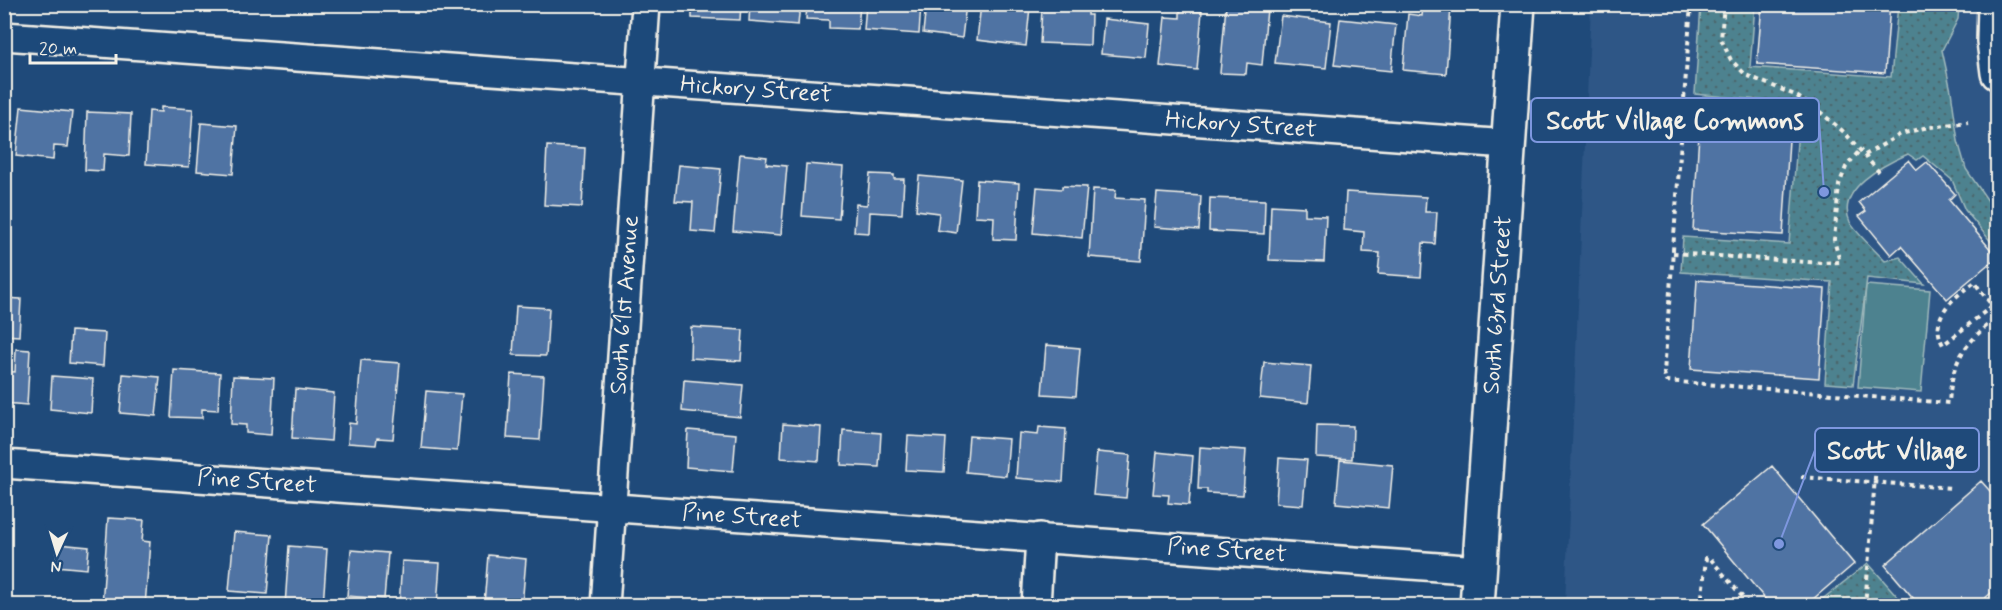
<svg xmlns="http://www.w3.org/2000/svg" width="2002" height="610" font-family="Mynerve,sans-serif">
	<defs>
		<pattern id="park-dots" width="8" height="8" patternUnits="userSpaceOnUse" patternTransform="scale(1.5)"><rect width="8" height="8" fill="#4d828f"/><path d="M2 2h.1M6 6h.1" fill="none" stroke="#4b686e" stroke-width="1.8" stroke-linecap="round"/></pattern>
	</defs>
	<rect width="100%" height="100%" fill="#1f4a7a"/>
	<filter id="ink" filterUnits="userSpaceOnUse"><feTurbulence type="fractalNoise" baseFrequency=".0167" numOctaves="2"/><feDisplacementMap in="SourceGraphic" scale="12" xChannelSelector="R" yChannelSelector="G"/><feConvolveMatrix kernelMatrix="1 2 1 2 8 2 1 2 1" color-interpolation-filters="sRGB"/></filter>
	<g filter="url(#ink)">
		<path fill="#2e5686" d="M1591,5H1997V605H1565Z"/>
		<path fill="#4d828f" stroke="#a0babc" stroke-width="1.5" d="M1866,285L1930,290L1921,392L1858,387Z"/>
		<path fill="url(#park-dots)" stroke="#a0babc" stroke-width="1.5" d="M1701,5H1755L1750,67L1891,77L1898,5H1959L1958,19L1942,50L1951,91L1958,141L1966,169L1997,214V249L1965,210L1952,180L1923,156L1917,160L1908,154C1885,164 1835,189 1850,222C1855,232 1876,251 1885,261L1900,257L1924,284L1867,278L1853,385L1825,383L1832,282L1681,272L1683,237L1789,244L1800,104L1695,94Z
			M1868,563L1905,605H1815Z"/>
		<path fill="#5073a3" stroke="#f4f1e8" stroke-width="1.5" d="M692,4H741L740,20L692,18Z
			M750,4H800L798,25L749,21Z
			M807,4H860L858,29L829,28V20L806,19Z
			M866,4H921L919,34L864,30Z
			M926,4H966L962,38L923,33Z
			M981,4L1030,7L1026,46L977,40Z
			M1062,4H1088V15H1091L1090,45L1040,43L1042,9L1062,10Z
			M1762,4H1890L1885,73L1757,64Z
			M1423,5L1451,7L1446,74L1403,70L1408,14L1422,16Z
			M1226,6L1267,9L1262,65L1247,63L1246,74L1220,73Z
			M1180,10L1202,11L1197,70L1160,66L1165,17L1180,18Z
			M1281,16L1331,22L1326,68L1275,63Z
			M1104,19L1149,24L1146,58L1101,54Z
			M1340,19L1396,25L1391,71L1334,65Z
			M1701,102L1791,108L1783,235L1693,230Z
			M21,107L72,112L68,147L54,146L53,160L16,156Z
			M161,107L193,109L189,167L146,164L149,111L161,112Z
			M87,112L131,114L129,156L104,154L103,171L85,170Z
			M201,123L237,126L233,174L197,171Z
			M547,146L585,148L582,207L544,205Z
			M740,154L767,157L766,164L787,166L781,235L733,231Z
			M1909,160L1917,170L1927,162L1955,194L1949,200L1997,257L1947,299L1901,246L1891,255L1859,216L1866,211L1859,202Z
			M806,164L843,167L839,219L802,216Z
			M679,165L721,169L715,233L691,231L693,202L675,201Z
			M870,174L894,175V179H904L902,214L870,212L869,233L854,232L856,204L867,205Z
			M919,176L962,180L956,233L937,230L939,213L916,210Z
			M977,180L1019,183L1016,240L993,239L994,217L975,216Z
			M1062,186L1087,187L1082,238L1033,233L1037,187L1062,189Z
			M1093,189L1116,190L1115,198L1145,200L1141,261L1089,257Z
			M1346,192L1426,197L1425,212H1437L1435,244L1423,243L1421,277L1378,274L1380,253L1363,252L1364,232L1344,230Z
			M1157,193L1201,196L1199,230L1154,227Z
			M1210,198L1265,200L1264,234L1209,231Z
			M1271,205L1305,207V215L1326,216L1324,262L1269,260Z
			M1697,280L1825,289L1819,378L1691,369Z
			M4,298L21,299L19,336L4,335Z
			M516,306L549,308L546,356L513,355Z
			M691,327L743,330L741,361L690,358Z
			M71,331L105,333L103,366L69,363Z
			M1046,345L1080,348L1076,396L1042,394Z
			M16,349L30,350L27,405L4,403V371L15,372Z
			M361,360L400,363L393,439L377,438L376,445L348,443L349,423L356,424Z
			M1264,362L1311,366L1308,403L1260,398Z
			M174,370L220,373L218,410L202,409V418L171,417Z
			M123,374L160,377L156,416L120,413Z
			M511,374L544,376L540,440L507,438Z
			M52,376L93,379L91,413L50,409Z
			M233,376L274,378L271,435L246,433V425L231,424Z
			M684,380L743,385L740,417L682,411Z
			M295,389L334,393L331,441L292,438Z
			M426,391L462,394L457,451L421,448Z
			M783,424L821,427L819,461L781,458Z
			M1317,425L1353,426L1352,459L1316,457Z
			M1039,427L1066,429L1063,482L1016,478L1019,433L1038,435Z
			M688,430L736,434L733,471L686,467Z
			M843,430L881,433L879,467L841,465Z
			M908,436L946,438L944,472L906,470Z
			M969,436L1009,439L1006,476L966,472Z
			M1200,447L1246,450L1243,495L1207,493V489H1198Z
			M1097,452L1130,455L1126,498L1093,495Z
			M1157,452L1193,456L1189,505L1168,503L1169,495L1153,494Z
			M1279,458L1307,460L1303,505L1276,503Z
			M1340,460L1393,465L1389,508L1336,503Z
			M1772,466L1854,564L1805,606H1771L1703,524Z
			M1981,481L1998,500V587L1976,606H1920L1885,565Z
			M108,518L144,520L142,541L150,542L145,606H102Z
			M234,532L272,535L267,594L229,591Z
			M58,544L89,547L87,569L56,566Z
			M289,546L327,549L323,606H285Z
			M351,550L388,553L384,599L347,596Z
			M488,555L526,559L522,606L484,604Z
			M402,561L440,563L437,606H399Z"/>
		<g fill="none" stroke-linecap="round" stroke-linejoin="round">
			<g stroke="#f4f1e8" stroke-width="32">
				<path id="minor" d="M4,36L1508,144
					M4,464L1480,570
					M605,606L646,4
					M1036,606L1040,537"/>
			</g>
			<g stroke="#f4f1e8" stroke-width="38">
				<path id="tertiary" d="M1995,4L1994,41L1998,73
					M1477,606L1518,4"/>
			</g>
			<path stroke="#f4f1e8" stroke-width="4" stroke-dasharray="4.5 4.5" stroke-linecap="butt" d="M1691,4L1664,373L1666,381L1949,403C1952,358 1965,344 1998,316
				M1724,4L1721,39L1731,60L1746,75L1795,95L1819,111L1845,133L1879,172
				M1865,155L1901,134L1924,128L1968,122
				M1673,253L1823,263L1840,262L1834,240L1839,185L1846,167L1859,151
				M1992,306L1943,345C1928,317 1954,297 1975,282C1981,293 1990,302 1998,313
				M1801,477L1953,488
				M1701,606L1706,558L1709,557L1750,606
				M1865,606L1878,439
				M1997,606L1998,605"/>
			<use href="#minor" stroke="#1f4a7a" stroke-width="27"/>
			<use href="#tertiary" stroke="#1f4a7a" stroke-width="33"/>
		</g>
	</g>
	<g text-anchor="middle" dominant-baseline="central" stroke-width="4.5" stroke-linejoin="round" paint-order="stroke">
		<g font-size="24" fill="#f4f1e8" stroke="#1f4a7a">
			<text transform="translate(756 90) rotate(4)">Hickory Street</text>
			<text transform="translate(1241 125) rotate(4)">Hickory Street</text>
			<text transform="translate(625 305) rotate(-86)">South 61st Avenue</text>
			<text transform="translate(1498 305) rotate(-86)">South 63rd Street</text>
			<text transform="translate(257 482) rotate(4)">Pine Street</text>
			<text transform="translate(742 517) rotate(4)">Pine Street</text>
			<text transform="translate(1227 551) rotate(4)">Pine Street</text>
		</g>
	</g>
	<path fill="none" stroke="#7e97df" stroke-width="2" d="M1824 192L1819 120M1779 544L1815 450"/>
	<g fill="#7e97df" stroke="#1f4a7a" stroke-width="2">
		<circle cx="1824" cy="192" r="6"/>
		<circle cx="1779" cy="544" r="6"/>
	</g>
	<g fill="#1f4a7a" stroke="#7e97df" stroke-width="2">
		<rect x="1531" y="98" width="288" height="44" rx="6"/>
		<rect x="1815" y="428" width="164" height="44" rx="6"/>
	</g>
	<g font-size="26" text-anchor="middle" font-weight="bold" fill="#f4f1e8">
		<text x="1675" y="129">Scott Village Commons</text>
		<text x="1897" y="459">Scott Village</text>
	</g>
	<rect width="2002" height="610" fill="none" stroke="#1f4a7a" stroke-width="24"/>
	<rect x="12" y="12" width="1978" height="586" fill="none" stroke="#f4f1e8" stroke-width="2" filter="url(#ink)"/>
	<g transform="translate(57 553) rotate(184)" stroke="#1f4a7a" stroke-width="4.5" paint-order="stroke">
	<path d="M0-4.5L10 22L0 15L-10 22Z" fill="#f4f1e8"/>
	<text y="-9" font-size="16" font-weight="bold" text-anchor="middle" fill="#f4f1e8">N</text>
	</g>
	<path d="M30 54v9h86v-9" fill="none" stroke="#f4f1e8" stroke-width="3"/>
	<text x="39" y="54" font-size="18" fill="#f4f1e8" stroke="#1f4a7a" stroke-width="4.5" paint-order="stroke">20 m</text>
</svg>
